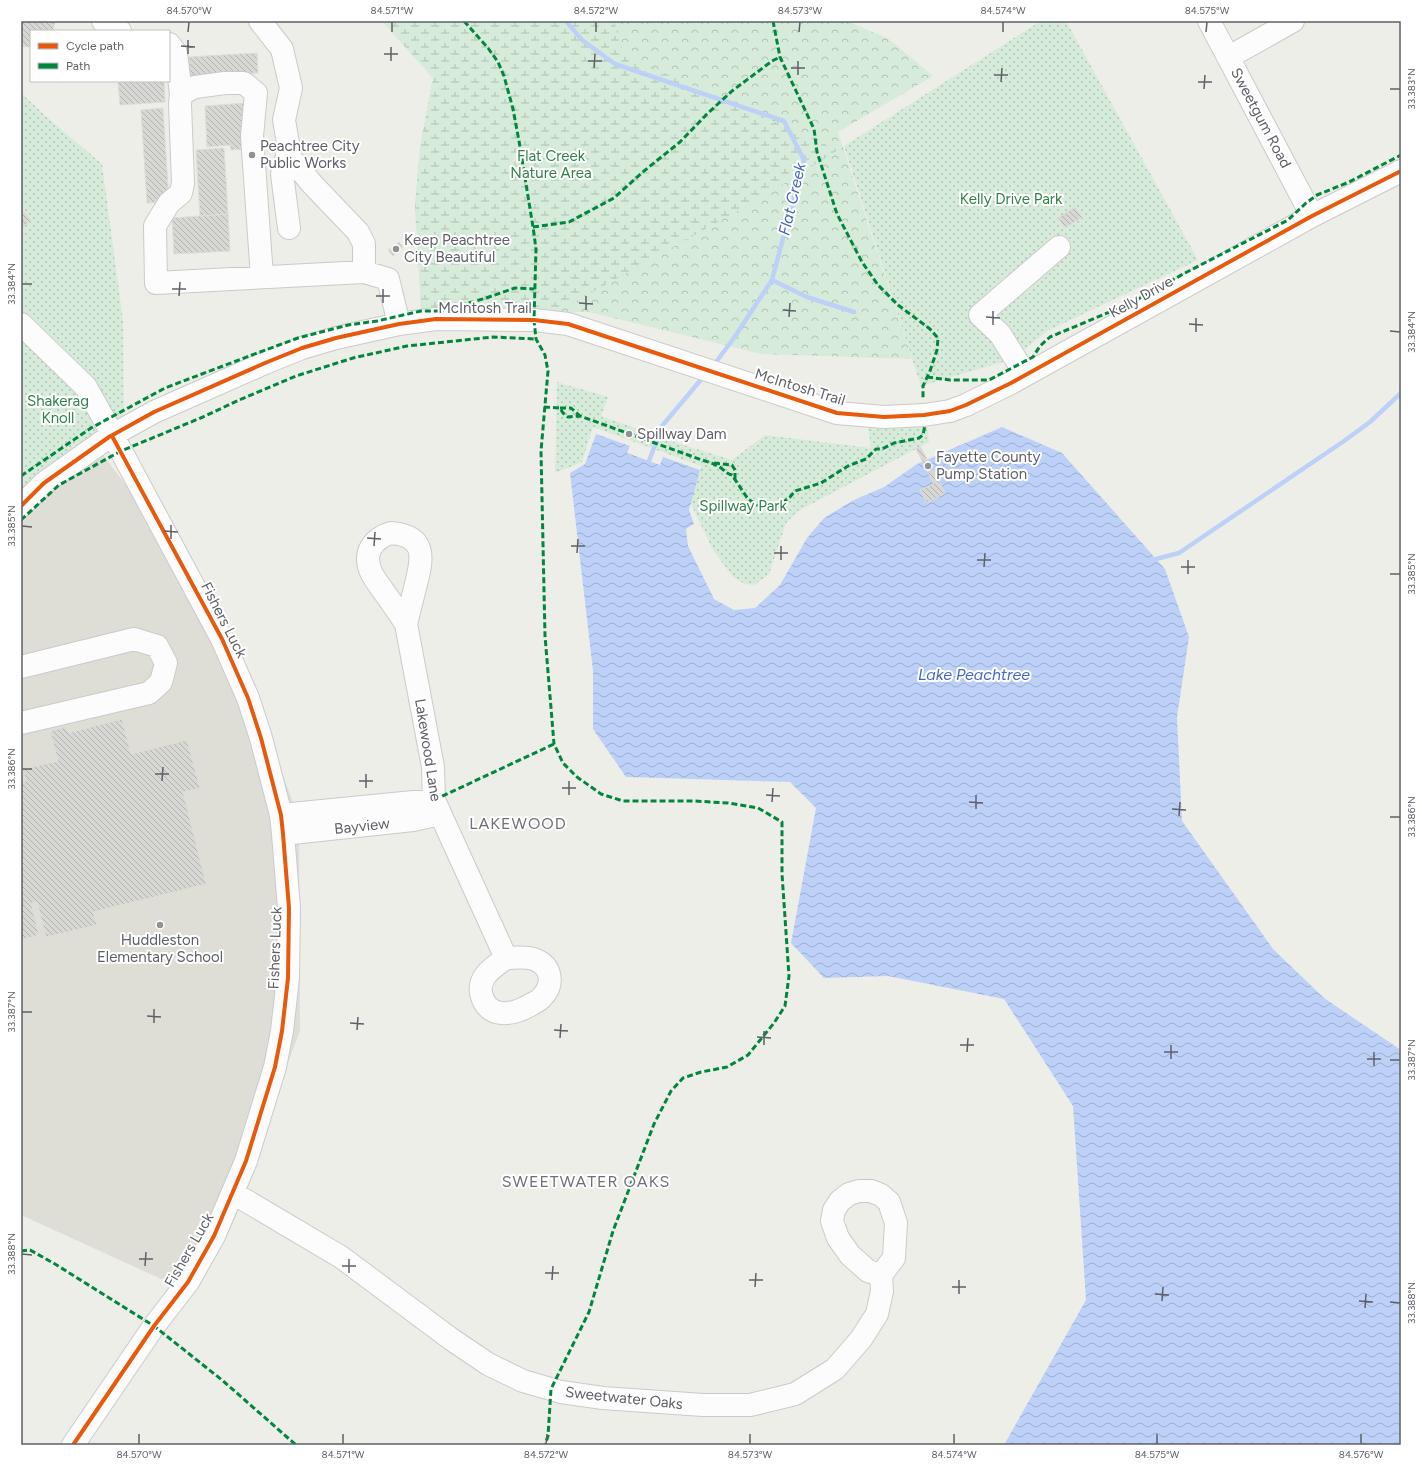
<svg xmlns="http://www.w3.org/2000/svg" width="1422" height="1466" font-family="Figtree,sans-serif">
	<defs>
		<pattern id="forest-crowns" width="20" height="18" patternUnits="userSpaceOnUse"><rect width="20" height="18" fill="#d6ebd9"/><path d="M2 6a3 3 0 1 1 6 0M12 15a3 3 0 1 1 6 0" fill="none" stroke="#b1c2b4"/></pattern>
		<pattern id="wetland-marsh" width="20" height="14" patternUnits="userSpaceOnUse"><rect width="20" height="14" fill="#d6ebd9"/><path d="M1 5h8M5 5V1M11 12h8M15 12V8" fill="none" stroke="#b1c2b4"/></pattern>
		<pattern id="park-dots" width="8" height="8" patternUnits="userSpaceOnUse"><rect width="8" height="8" fill="#d6ebd9"/><path d="M2 2h.1M6 6h.1" fill="none" stroke="#b1c2b4" stroke-width="1.8" stroke-linecap="round"/></pattern>
		<pattern id="water-waves" width="16" height="10" patternUnits="userSpaceOnUse"><rect width="16" height="10" fill="#bdd1f8"/><path d="M0 5q4-4 8 0t8 0" fill="none" stroke="#9dadcd"/></pattern>
		<pattern id="building-back-hatch" width="6" height="6" patternUnits="userSpaceOnUse"><rect width="6" height="6" fill="#d7d7d3"/><path d="M-1 5l2 2M0 0l6 6M5-1l2 2" fill="none" stroke="#b2b2af"/></pattern>
	</defs>
	<rect width="100%" height="100%" fill="#eeeee8"/>
	<path fill="#dfded6" d="M90,438L220,608L299,818L300,1031L240,1189L170,1283L21,1215V483Z"/>
	<path fill="url(#forest-crowns)" d="M382,21H847L889,39L933,76L838,132L912,359L761,354L589,312L421,311L418,242L415,206L420,147L433,78Z"/>
	<path fill="url(#wetland-marsh)" d="M382,21H614L624,55L838,150L761,198L553,314L421,311L415,206L420,147L433,78Z"/>
	<path fill="url(#park-dots)" d="M1041,21H1066L1198,260L1047,331L1013,359L921,386L844,146Z
		M21,93L49,119L102,164L123,321L124,421L90,438L56,460L21,488Z
		M557,382L608,397L601,416L677,443L732,460L765,435L871,448L868,426L927,422L929,442L798,511L786,523L769,574L754,585L745,584L733,577L713,550L690,502L701,466L593,427L582,462L555,473Z"/>
	<path fill="url(#water-waves)" d="M1002,427L1062,453L1165,569L1189,637L1177,717L1182,821L1273,949L1324,998L1401,1050V1445H1004L1086,1300L1073,1106L1004,999L888,976L824,978L791,943L816,808L790,782L626,777L593,729V671L570,473L585,464L596,434L630,446L627,453L660,465L663,457L700,470L689,510L694,524L686,529L688,546L714,599L734,610L755,608L780,585L807,538L824,518L852,501L884,487L917,464Z"/>
	<g fill="none" stroke-linecap="round" stroke-linejoin="round">
		<path stroke="#bdd1f8" stroke-width="4.5" d="M566,21L582,40L615,64L784,121L804,160L772,280L734,338L713,366
			M772,280L807,297L854,312
			M649,461L662,426L704,376
			M1156,559L1179,553L1344,441L1370,422L1401,393"/>
	</g>
	<path fill="url(#building-back-hatch)" stroke="#deddd8" d="M21,21H55L53,31H31V47L21,46Z
		M257,53L258,73L190,77L189,57Z
		M118,81H164L165,102L120,105Z
		M246,103L247,149L231,150L230,145L207,147L205,106Z
		M163,108L169,202L147,203L141,110Z
		M224,148L228,214L200,216L196,150Z
		M1075,207L1082,217L1065,228L1058,218Z
		M21,209L31,220L21,229Z
		M228,214L230,251L174,254L172,218Z
		M399,242L403,247L393,256L388,250Z
		M920,446L945,493L927,503L920,490L934,484L916,449Z
		M122,719L131,754L187,740L200,788L183,792L206,884L93,912L97,925L46,937L37,902L31,903L39,935L21,940V782L26,781L23,769L58,761L50,731L66,727L68,733Z"/>
	<g fill="none" stroke-linecap="round" stroke-linejoin="round">
		<g stroke="#cacbc9" stroke-width="24">
			<path id="minor" d="M103,21L109,27L120,31
				M260,21L282,49L291,88L284,120L289,149L282,174L289,228
				M1209,21L1312,216
				M169,44L176,53L181,94
				M1229,57L1293,21
				M287,154L313,185L358,232L364,244V272
				M262,277L252,136L256,93L244,83H225L195,87L181,94L180,104L183,183L181,193L169,203L155,226L156,283L364,272L388,279L399,324
				M21,324L86,387L105,421L222,639L248,698L261,738L281,815L283,834L289,908L288,978L282,1031L275,1067L246,1161L214,1236L188,1282L154,1326L73,1445
				M1025,374L1000,334L980,315L1059,247
				M21,506L44,483L109,437L154,412L265,363L302,348L336,338L399,324L436,319L534,320L568,324L837,413L884,417L924,415L950,411L966,405L1011,383L1312,216L1401,171
				M391,533C429,536 422,561 415,588C412,600 409,612 406,624C399,613 392,603 384,592C380,586 375,580 372,574C362,554 372,539 391,533Z
				M406,624L433,767L434,800L506,958
				M21,667L134,639L157,646L166,663L161,682L149,693L21,723
				M281,815L434,800
				M283,834L413,820L440,814
				M506,958C515,958 527,956 536,960C552,967 554,985 542,997C540,1000 536,1002 532,1004C514,1015 487,1021 481,993C478,976 494,967 506,958Z
				M233,1193L341,1257L451,1339L488,1364L523,1381L561,1392L603,1398L703,1405H750L795,1394L835,1369L861,1339L877,1314L882,1291L881,1275L894,1258L896,1223L889,1202L881,1195L871,1191H859L849,1194L840,1201L834,1210L832,1221L838,1238L850,1255L868,1271L881,1275"/>
		</g>
		<use href="#minor" stroke="#fcfcfc" stroke-width="22"/>
		<path stroke="#00873e" stroke-width="3" stroke-dasharray="6 3" stroke-linecap="butt" d="M464,21L488,48L498,62L504,76L513,109L519,141L533,227L536,249L534,320L536,339L545,355L548,371L541,451L545,636L554,744L563,763L577,777L601,794L623,801H694L728,803L758,808L782,822V874L789,976L785,1006L774,1023L748,1055L727,1067L701,1072L683,1078L671,1091L654,1124L613,1231L589,1312L551,1389L548,1436L545,1445
			M773,21L780,57L814,129L817,152L837,214L862,262L878,285L898,305L930,329L938,338L937,350L930,371L923,386V400
			M533,227L569,222L614,198L644,171L680,142L707,114L732,91L772,61L780,57
			M927,377L950,380H989L1033,357L1040,346L1050,337L1131,303L1185,273L1288,220L1306,203L1317,195L1349,182L1401,155
			M544,407L560,408L563,413L568,417L580,416L702,460C709,462 715,464 721,468C725,471 727,474 732,475L748,499L757,505L767,507L778,506L790,497L795,491L821,483L848,466L866,459L876,449H882L894,443L919,438L923,435L925,425
			M560,408H571L580,416
			M714,463L732,465L735,470V480
			M21,476L91,428L165,388L252,355L298,338L348,325L377,321L421,311H441L486,298L515,288L534,289
			M21,520L59,485L121,451L203,417L239,400L296,376L353,358L407,346L493,337L536,339
			M434,800L554,744
			M21,1251L30,1250L55,1264L154,1326L222,1380L296,1445"/>
		<g stroke="#fff" stroke-width="6">
			<path id="cycleway" d="M21,506L44,483L109,437L154,412L265,363L302,348L336,338L399,324L436,319L534,320L568,324L837,413L884,417L924,415L950,411L966,405L1011,383L1312,216L1401,171
				M73,1445L154,1326L188,1282L214,1236L246,1161L275,1067L282,1031L288,978L289,908L283,834L281,815L261,738L248,698L222,639L112,436"/>
		</g>
		<use href="#cycleway" stroke="#e8590c" stroke-width="4"/>
	</g>
	<path fill="none" stroke="#5e6067" stroke-width="1.5" d="M188,32L189,22M392,32V22M596,32V22M799,32L800,22M1003,32V22M1206,32L1207,22M181,46L195,47M188,54V40M384,54H398M391,61V47M588,61H602M594,68L595,54M791,68H805M798,75V61M994,75H1008M1001,82L1002,68M1198,82H1212M1204,89L1205,75M1390,89H1400M22,284H32M172,289H186M179,296L180,282M376,296H390M383,303V289M579,303L593,304M586,310V296M783,310L796,311M789,317L790,303M986,317L1000,318M1189,324L1203,325M993,325V311M1390,331L1400,332M1196,332V318M22,526L32,527M164,531L178,532M367,538L381,539M171,539V525M374,546L375,532M571,546H585M577,553L578,539M774,553H788M781,560V546M977,560H991M984,567L985,553M1181,567H1195M1188,574V560M1390,574H1400M22,769H32M155,774H169M162,781L163,767M359,781H373M366,788V774M562,788H576M569,795V781M766,795L780,796M772,802L773,788M969,802L983,803M976,809V795M1172,809L1186,810M1179,816L1180,802M1390,817H1400M22,1012H32M147,1016L161,1017M154,1023V1009M350,1023L364,1024M357,1030L358,1017M554,1030L568,1031M757,1037L771,1038M560,1038L561,1024M764,1045V1031M960,1045H974M967,1052L968,1038M1164,1052H1178M1171,1059V1045M1367,1059H1381M1390,1060H1400M1374,1066V1052M22,1254L32,1255M139,1259H153M145,1266L146,1252M342,1266H356M349,1273V1259M545,1273H559M552,1280L553,1266M749,1280H763M755,1287L756,1273M952,1287H966M959,1294V1280M1155,1294L1169,1295M1162,1301L1163,1287M1359,1301L1373,1302M1390,1302L1400,1303M1365,1308L1366,1294M139,1444V1434M343,1444V1434M546,1444L547,1434M750,1444V1434M954,1444V1434M1157,1444V1434M1361,1444V1434"/>
	<g fill="#909294" stroke="#fff" stroke-width="1.5">
		<circle cx="252" cy="155" r="4"/>
		<circle cx="396" cy="249" r="4"/>
		<circle cx="629" cy="434" r="4"/>
		<circle cx="928" cy="466" r="4"/>
		<circle cx="160" cy="925" r="4"/>
	</g>
	<g text-anchor="middle" dominant-baseline="central" stroke-width="4" stroke-linejoin="round" paint-order="stroke">
		<g font-size="15" fill="#5e6067" stroke="#fff">
			<text transform="translate(1261 118) rotate(62)">Sweetgum Road</text>
			<text transform="translate(1141 297) rotate(-29)">Kelly Drive</text>
			<text x="485" y="308">McIntosh Trail</text>
			<text transform="translate(800 387) rotate(17)">McIntosh Trail</text>
			<text transform="translate(224 620) rotate(63)">Fishers Luck</text>
			<text transform="translate(428 750) rotate(81)">Lakewood Lane</text>
			<text transform="translate(362 826) rotate(-6)">Bayview</text>
			<text transform="translate(275 948) rotate(-88)">Fishers Luck</text>
			<text transform="translate(189 1250) rotate(-60)">Fishers Luck</text>
			<text transform="translate(624 1398) rotate(6)">Sweetwater Oaks</text>
		</g>
		<g font-size="15" fill="#5e6067" stroke="#fff" text-anchor="start">
			<text x="260" y="146">Peachtree City<tspan x="260" dy="17">Public Works</tspan></text>
			<text x="404" y="240">Keep Peachtree<tspan x="404" dy="17">City Beautiful</tspan></text>
			<text x="637" y="434">Spillway Dam</text>
			<text x="936" y="457">Fayette County<tspan x="936" dy="17">Pump Station</tspan></text>
			<text x="160" y="940" text-anchor="middle">Huddleston<tspan x="160" dy="17">Elementary School</tspan></text>
		</g>
		<g font-size="15" fill="#318249" stroke="#fff">
			<text x="551" y="156">Flat Creek<tspan x="551" dy="17">Nature Area</tspan></text>
			<text x="1011" y="199">Kelly Drive Park</text>
			<text x="58" y="401">Shakerag<tspan x="58" dy="17">Knoll</tspan></text>
			<text x="743" y="506">Spillway Park</text>
		</g>
		<g font-size="16" font-style="italic" fill="#4465c8" stroke="#fff">
			<text transform="translate(792 199) rotate(-77)">Flat Creek</text>
			<text x="974" y="674">Lake Peachtree</text>
		</g>
		<g font-size="16" letter-spacing="1" fill="#6f7179" stroke="#fff">
			<text x="518" y="823">LAKEWOOD</text>
			<text x="586" y="1181">SWEETWATER OAKS</text>
		</g>
	</g>
	<rect width="1422" height="1466" fill="none" stroke="#ffffff" stroke-width="44"/>
	<rect x="30" y="30" width="140" height="52" fill="#ffffff" stroke="#bfbfc2"/>
	<rect x="38" y="43" width="20" height="6" fill="#e8590c" stroke="#bfbfc2"/>
	<text x="66" y="50" font-size="12" fill="#5e6067">Cycle path</text>
	<rect x="38" y="63" width="20" height="6" fill="#00873e" stroke="#bfbfc2"/>
	<text x="66" y="70" font-size="12" fill="#5e6067">Path</text>
	<rect x="22" y="22" width="1378" height="1422" fill="none" stroke="#5e6067" stroke-width="1.5"/>
	<g font-size="10" text-anchor="middle" fill="#5e6067">
		<text x="189" y="14">84.570°W</text>
		<text x="392" y="14">84.571°W</text>
		<text x="596" y="14">84.572°W</text>
		<text x="800" y="14">84.573°W</text>
		<text x="1003" y="14">84.574°W</text>
		<text x="1207" y="14">84.575°W</text>
		<text transform="translate(1411 89) rotate(-90)" y="4">33.383°N</text>
		<text transform="translate(11 284) rotate(-90)" y="4">33.384°N</text>
		<text transform="translate(1411 332) rotate(-90)" y="4">33.384°N</text>
		<text transform="translate(11 526) rotate(-90)" y="4">33.385°N</text>
		<text transform="translate(1411 574) rotate(-90)" y="4">33.385°N</text>
		<text transform="translate(11 769) rotate(-90)" y="4">33.386°N</text>
		<text transform="translate(1411 817) rotate(-90)" y="4">33.386°N</text>
		<text transform="translate(11 1012) rotate(-90)" y="4">33.387°N</text>
		<text transform="translate(1411 1060) rotate(-90)" y="4">33.387°N</text>
		<text transform="translate(11 1254) rotate(-90)" y="4">33.388°N</text>
		<text transform="translate(1411 1303) rotate(-90)" y="4">33.388°N</text>
		<text x="139" y="1458">84.570°W</text>
		<text x="343" y="1458">84.571°W</text>
		<text x="546" y="1458">84.572°W</text>
		<text x="750" y="1458">84.573°W</text>
		<text x="954" y="1458">84.574°W</text>
		<text x="1157" y="1458">84.575°W</text>
		<text x="1361" y="1458">84.576°W</text>
	</g>
</svg>
